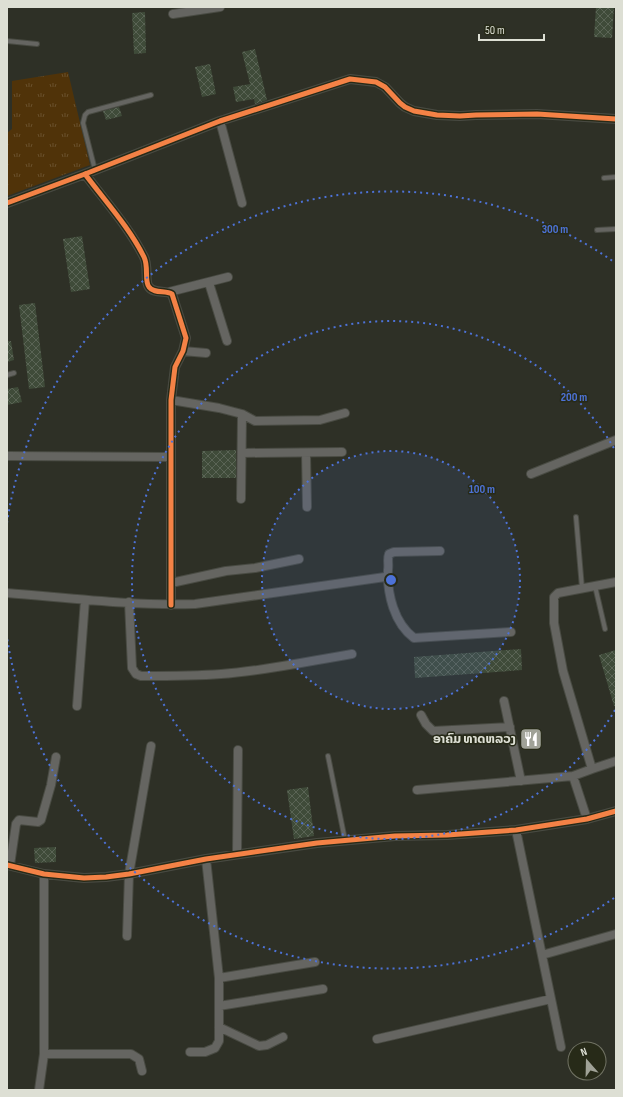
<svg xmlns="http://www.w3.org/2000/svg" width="623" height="1097" font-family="'Sofia Sans Condensed','Noto Sans Lao',sans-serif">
	<defs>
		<pattern id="grass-tufts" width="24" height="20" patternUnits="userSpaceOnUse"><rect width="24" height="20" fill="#503309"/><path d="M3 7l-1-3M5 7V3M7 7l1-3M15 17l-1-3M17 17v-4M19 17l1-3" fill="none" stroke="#69502c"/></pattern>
		<pattern id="building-cross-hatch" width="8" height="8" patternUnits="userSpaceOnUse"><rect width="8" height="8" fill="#3f4b39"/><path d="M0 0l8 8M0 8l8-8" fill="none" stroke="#5a6455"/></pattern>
	</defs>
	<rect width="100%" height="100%" fill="#2e3026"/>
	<path fill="url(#grass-tufts)" d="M68,72L90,165L7,196V133L12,129V81Z"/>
	<path fill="url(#building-cross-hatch)" d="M596,7H614L612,38L594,37Z
		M145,12L146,53L134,54L132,13Z
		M255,49L267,100L255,104L254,99L236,102L233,87L250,84L242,52Z
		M210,64L216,94L202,97L195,67Z
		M119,107L122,116L106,120L103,111Z
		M82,236L90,289L71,292L63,239Z
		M35,303L45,387L29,389L19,305Z
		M7,341H11L14,360L7,362Z
		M18,387L22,402L7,405V389Z
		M236,450V478H202V451Z
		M521,649L522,670L415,678L414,657Z
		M616,650V706H614L599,655Z
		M308,787L314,836L294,839L287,790Z
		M56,847V862L35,863L34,848Z"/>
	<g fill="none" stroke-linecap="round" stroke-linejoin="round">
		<g stroke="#494b43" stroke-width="6">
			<path id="lane" d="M7,41L37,44
				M95,170L83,123L85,115L88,112L151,95
				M604,178L616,177
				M597,230L616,229
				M7,375L14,373
				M576,517L582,588
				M595,586L605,629
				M328,756L345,840"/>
		</g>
		<g stroke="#494b43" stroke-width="10">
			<path id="street" d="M173,14L220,7
				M220,121L242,203
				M85,174C105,201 129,227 144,257C149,267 144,281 149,287C154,294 166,290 172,294L186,338L183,351L175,367L171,400V605
				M7,203L85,174L220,121L350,79L376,82L385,87L400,103L405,107L414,111L437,115L460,116L476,115L537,114L616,119
				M209,283L227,341
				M169,292L228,277
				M183,351L206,353
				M171,400L219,408L242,414L255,421L320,420L345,413
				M242,453L342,452
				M306,453L307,507
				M7,456L171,457
				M531,474L616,440
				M241,499L242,414
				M440,551L394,552L389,554C387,559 389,564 388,570C387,594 394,623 414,638L511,632
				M171,583L226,571L255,568L299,559
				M7,593C70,598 133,606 195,604L385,577L388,575
				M129,602L132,668L136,674L141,676C168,676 195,676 221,674C265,671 309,661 352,654
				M504,701L521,781
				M77,706L85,600
				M421,715L426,724L433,731L510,727
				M592,769L616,761
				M573,776L587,819
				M417,790L573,776L592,769L563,671L554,623V597L558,593L616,582
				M516,830L561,1047
				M237,854L238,750
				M206,859L219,978V1006L323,989
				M7,865L44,874L84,878L106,877L129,874L206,859L317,843L395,836L447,835L516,830L587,819L616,811
				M10,865L16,824L19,820L38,822L41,820L51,785L56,757
				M44,874V1054H131L139,1059L142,1071
				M127,936L129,874L151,746
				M542,955L616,934
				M219,978L315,962
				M219,1027L259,1046L267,1045L283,1037
				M377,1039L551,999
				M190,1052H205L215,1048L219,1041V1006
				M39,1090L44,1054"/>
		</g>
		<use href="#lane" stroke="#656561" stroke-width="4"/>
		<use href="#street" stroke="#656561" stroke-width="8"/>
		<g stroke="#272a18" stroke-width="8">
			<path id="cycleway" d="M85,174C105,201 129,227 144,257C149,267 144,281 149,287C154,294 166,290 172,294L186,338L183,351L175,367L171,400V605
				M7,203L85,174L220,121L350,79L376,82L385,87L400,103L405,107L414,111L437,115L460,116L476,115L537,114L616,119
				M7,865L44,874L84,878L106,877L129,874L206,859L317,843L395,836L447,835L516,830L587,819L616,811"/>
		</g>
		<use href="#cycleway" stroke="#f48246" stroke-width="5"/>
	</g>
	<circle cx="391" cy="580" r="129" fill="#4d72d7" fill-opacity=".12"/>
	<g fill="none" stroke="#4d72d7" stroke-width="2" stroke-dasharray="2 4">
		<circle cx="391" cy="580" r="129"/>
		<path d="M615 710A259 259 0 1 1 615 450"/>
		<path d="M614 898A388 388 0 0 1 7 637M7 523A388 388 0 0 1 614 262"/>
	</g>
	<defs>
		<g id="restaurant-square" transform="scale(1.15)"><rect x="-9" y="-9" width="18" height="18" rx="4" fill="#a0a297" stroke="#272a18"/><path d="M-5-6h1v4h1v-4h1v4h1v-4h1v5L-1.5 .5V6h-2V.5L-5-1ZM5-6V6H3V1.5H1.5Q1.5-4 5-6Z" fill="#fff"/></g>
	</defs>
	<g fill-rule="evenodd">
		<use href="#restaurant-square" x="531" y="739"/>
	</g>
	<g text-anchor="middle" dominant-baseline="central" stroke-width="3" stroke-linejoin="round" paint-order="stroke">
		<g font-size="13" font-weight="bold" fill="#dddfd4" stroke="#272a18" text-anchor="end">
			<text x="516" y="739">ອາຄົມ ທາດຫລວງ</text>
		</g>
	</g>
	<circle cx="391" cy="580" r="6" fill="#4d72d7" stroke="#272a18" stroke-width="2"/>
	<g font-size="12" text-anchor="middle" font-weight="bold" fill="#4d72d7" stroke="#272a18" stroke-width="3" stroke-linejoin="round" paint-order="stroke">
		<text x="555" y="233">300 m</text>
		<text x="574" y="401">200 m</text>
		<text x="482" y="493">100 m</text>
	</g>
	<rect width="623" height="1097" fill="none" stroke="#dddfd4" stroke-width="16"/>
	<g transform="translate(587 1061) rotate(340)"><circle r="19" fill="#272a18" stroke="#707263"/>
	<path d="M0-3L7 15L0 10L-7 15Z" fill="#a0a297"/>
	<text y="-6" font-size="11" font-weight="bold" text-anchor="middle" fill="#dddfd4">N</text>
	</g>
	<path d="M479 34v6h65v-6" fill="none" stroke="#dddfd4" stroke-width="2"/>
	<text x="485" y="34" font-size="12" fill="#dddfd4" stroke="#272a18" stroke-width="3" paint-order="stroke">50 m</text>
</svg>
